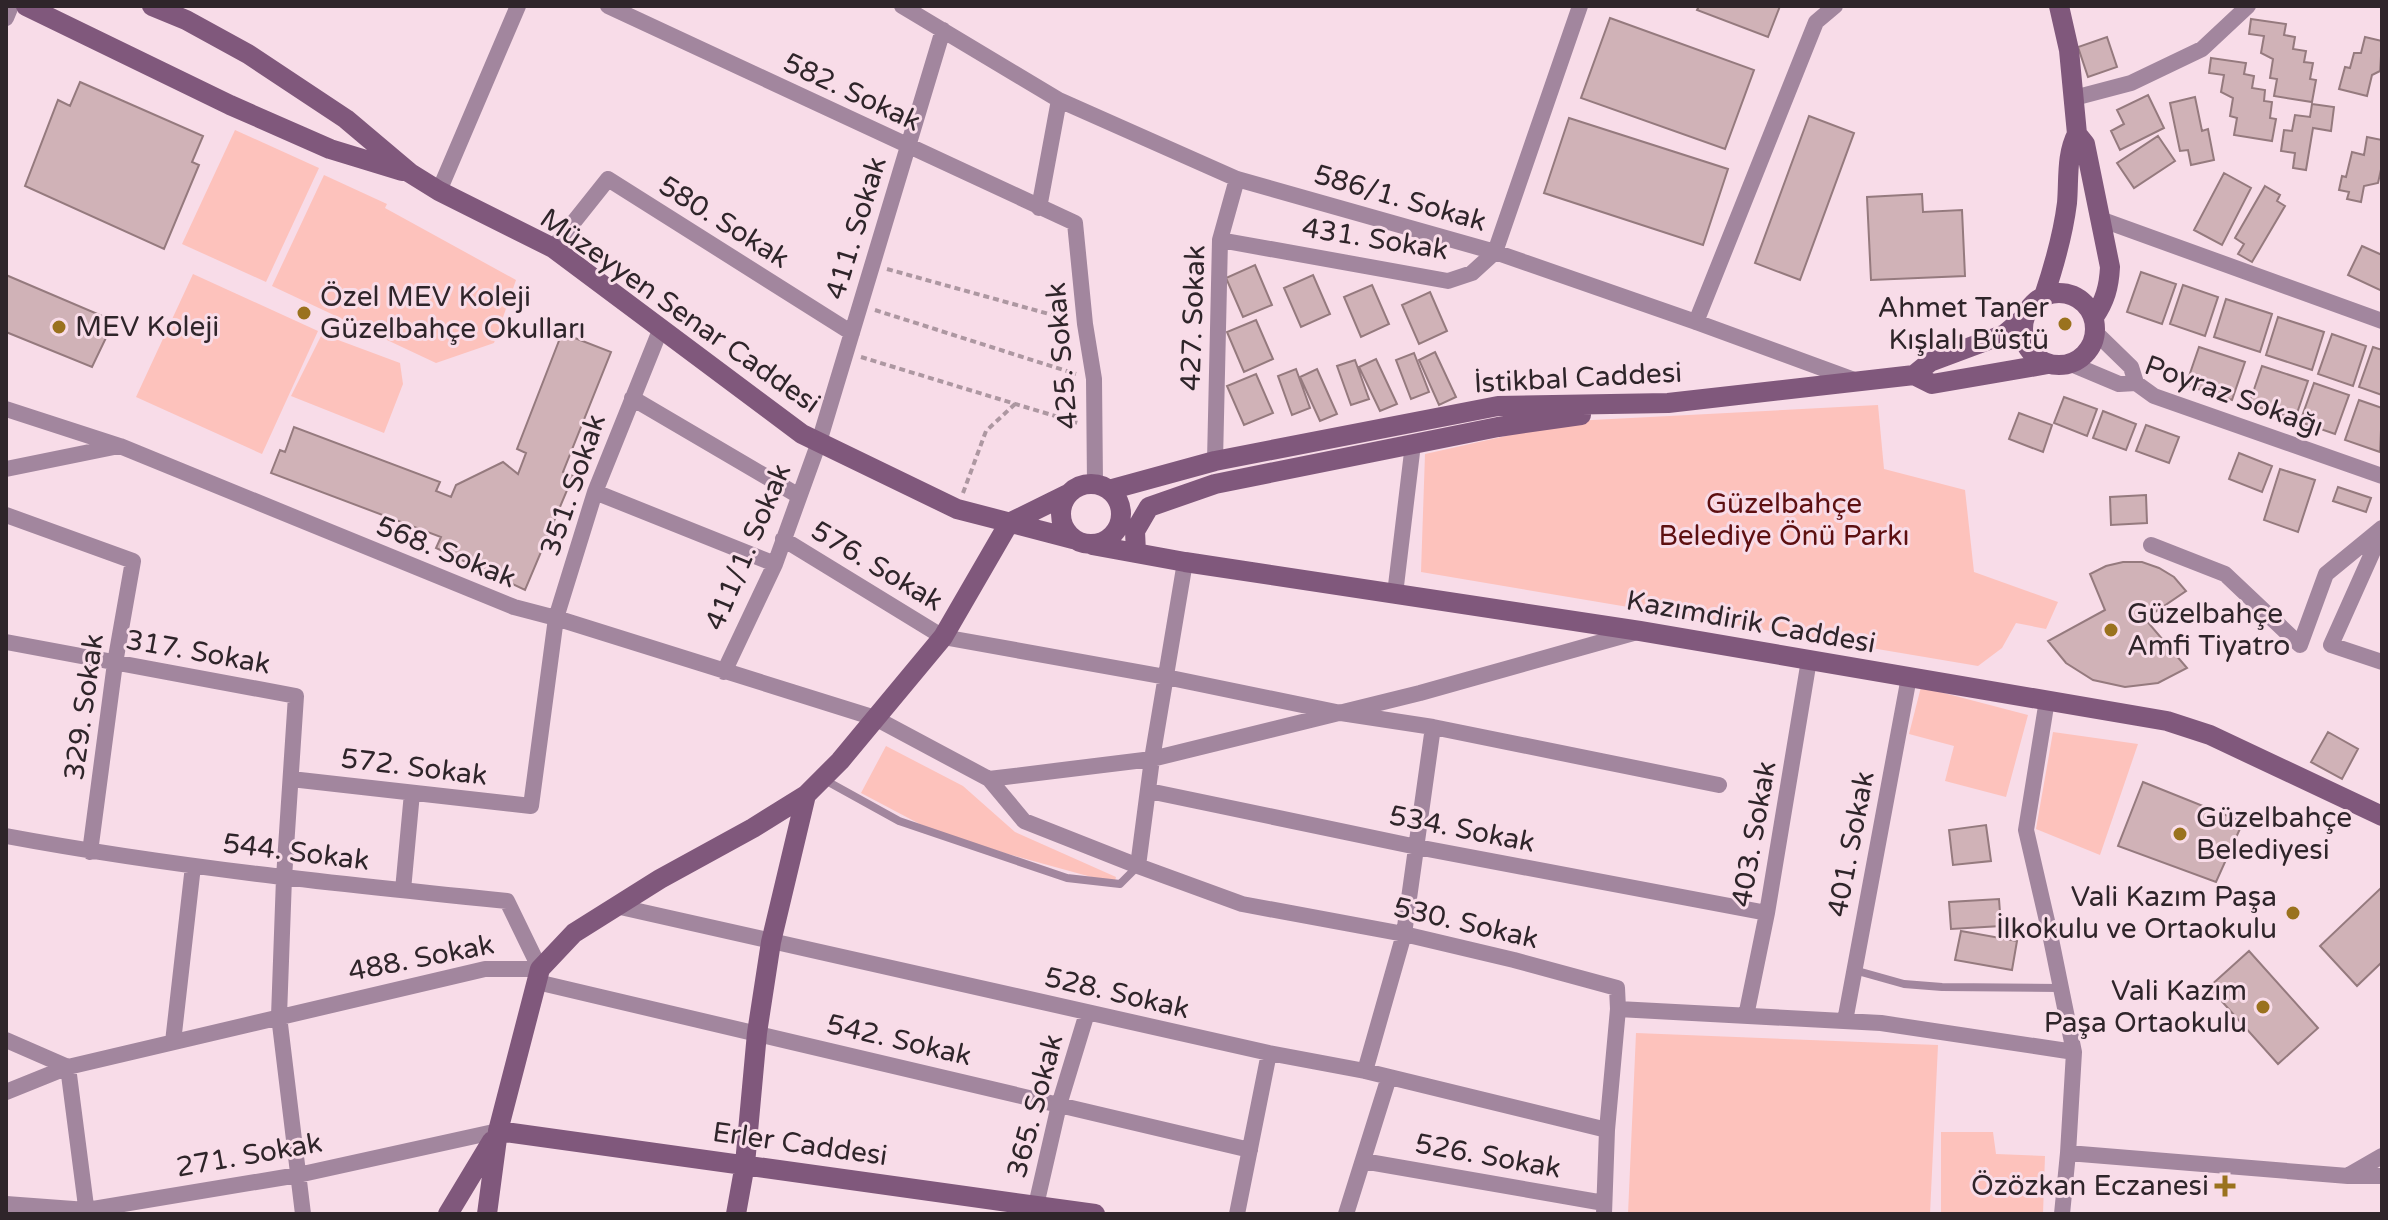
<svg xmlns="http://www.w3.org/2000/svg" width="2388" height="1220" font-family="'Varela Round',sans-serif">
	<rect width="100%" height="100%" fill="#f8dce8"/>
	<path fill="#fdc2bc" d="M235,130L319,168L266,282L182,244Z
		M324,175L387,204L385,208L516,280L494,343L436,363L272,286Z
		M193,274L318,331L262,454L136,397Z
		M322,334L400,363L403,384L384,433L291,396Z
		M1878,405L1884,469L1965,490L1974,572L2058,602L2046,629L2016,623L2002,648L1978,666L1421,572L1425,454L1573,421Z
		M1921,687L2028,715L2006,797L1945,781L1954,746L1909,734Z
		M2053,732L2138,744L2100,855L2036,829Z
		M886,746L963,786L1015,832L1116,877L1115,881L1095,878L1008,854L931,830L861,793Z
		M1636,1033L1938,1045L1930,1214H1628Z
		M1941,1132H1993L1996,1154L2045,1156L2043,1214H1941Z"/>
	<path fill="#d0b2b7" stroke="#957a7e" stroke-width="2" d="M1699,6H1780L1768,37L1697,10Z
		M1610,18L1754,70L1725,149L1581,98Z
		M2251,19L2286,24L2284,35L2295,37L2293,49L2306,51L2304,62L2313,63L2310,79L2316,80L2312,102L2274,96L2277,79L2270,78L2273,59L2261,53L2264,36L2249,34Z
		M2107,37L2117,67L2088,77L2078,47Z
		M2365,37L2382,41L2380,71L2372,75L2367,96L2339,89L2345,67L2350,68L2354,53H2361Z
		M2211,58L2246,63L2244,74L2254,76L2252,88L2265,90L2264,101L2272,102L2270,118L2276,119L2272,141L2234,135L2237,118L2230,116L2233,98L2221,92L2224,75L2209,73Z
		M80,82L203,136L192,162L199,165L164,249L25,186L58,100L70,106Z
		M2148,95L2164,128L2120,150L2111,131L2124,124L2117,110Z
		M2195,97L2202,131L2208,129L2214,160L2191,165L2188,150L2180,151L2170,103Z
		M2312,104L2334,107L2331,131L2313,128L2306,170L2293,168L2295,153L2281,151L2284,130L2292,131L2295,115L2310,117Z
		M1809,116L1854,133L1800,280L1755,263Z
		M1569,118L1728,169L1703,245L1544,193Z
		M2158,136L2175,161L2134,188L2117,163Z
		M2367,137L2382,140V165L2378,183L2364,186L2361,202L2347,199L2349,192L2339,190L2342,176L2346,177L2352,152L2364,155Z
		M2224,173L2251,188L2222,245L2194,230Z
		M2265,186L2280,195L2277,201L2285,206L2252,262L2238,254L2244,244L2235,238Z
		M1922,194L1923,212L1962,210L1965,276L1871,280L1867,197Z
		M2362,246L2382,255V291L2348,275Z
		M1255,265L1272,305L1243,317L1226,278Z
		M2141,272L2176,284L2162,324L2127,312Z
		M6,275L114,321L92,367L6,332Z
		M1313,275L1330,314L1301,327L1284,288Z
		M1372,285L1389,324L1361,337L1344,297Z
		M2183,285L2218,297L2205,336L2170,324Z
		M1430,292L1447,331L1419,344L1402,305Z
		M2226,299L2272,314L2260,352L2214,337Z
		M2278,317L2324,332L2312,370L2266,355Z
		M1256,320L1273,359L1244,372L1227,332Z
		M562,333L611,352L563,472L573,476L525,590L436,548L441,537L271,473L280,450L285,452L294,427L440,482L436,491L451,497L456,485L503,462L518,474L526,453L517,449Z
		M2332,334L2366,346L2353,386L2318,374Z
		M2199,347L2245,362L2232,400L2186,385Z
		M2373,347L2382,350V395L2359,387Z
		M1435,352L1456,397L1439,405L1419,360Z
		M1414,353L1429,392L1411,399L1396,360Z
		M1376,359L1397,404L1380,411L1359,367Z
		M1355,360L1369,399L1351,405L1337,366Z
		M2262,366L2308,381L2295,419L2249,404Z
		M1296,369L1310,408L1292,415L1278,376Z
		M1317,369L1337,414L1320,421L1300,377Z
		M1256,374L1273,413L1244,425L1227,386Z
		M2314,383L2349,395L2335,434L2300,422Z
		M2064,397L2097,409L2087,436L2054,423Z
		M2359,400L2382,408L2380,452L2345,440Z
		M2103,411L2136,424L2126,450L2093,438Z
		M2019,413L2052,425L2043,452L2009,439Z
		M2146,425L2179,437L2169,463L2136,451Z
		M2239,453L2272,466L2262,492L2229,479Z
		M2280,469L2315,480L2298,532L2264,520Z
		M2338,487L2371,498L2366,512L2333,501Z
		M2146,495L2147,523L2111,525L2110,497Z
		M2123,562H2142L2159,568L2174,577L2186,591L2145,619L2187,668L2158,683L2125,687L2093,680L2066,663L2048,641L2105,610L2090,574L2106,566Z
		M2328,732L2358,749L2342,779L2311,762Z
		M2143,782L2243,822L2216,882L2118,846Z
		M1986,825L1991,861L1953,865L1949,830Z
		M2382,887V962L2357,986L2320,946Z
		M1999,899L2001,926L1951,929L1949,902Z
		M1961,931L2017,941L2012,970L1955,960Z
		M2249,951L2318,1028L2278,1064L2209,987Z"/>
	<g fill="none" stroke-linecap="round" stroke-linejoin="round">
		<path stroke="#ad97a1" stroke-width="4" stroke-dasharray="6 4" stroke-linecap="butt" d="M887,269L1067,319
			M875,310L1076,374
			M861,357L1078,423
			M963,493L986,431L1015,404"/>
		<path stroke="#a2869e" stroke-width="8" d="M823,779L899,821L1067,878L1120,884L1137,867
			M1854,970L1904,984L1942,987L2060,988"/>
		<path stroke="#a2869e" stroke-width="16" d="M608,6L1075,223L1085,324L1094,379L1095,484
			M902,6L1059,100L1237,179L1495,252L1696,322L1857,381
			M6,18L11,6
			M2074,98L2131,83L2202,49L2248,6
			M439,191L518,6
			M1039,208L1059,100
			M2100,219L2382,321
			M1220,240L1448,281L1472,273L1495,252L1580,6
			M553,248L608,179L852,333
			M1696,322L1816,22L1835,6
			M2094,331L2131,367L2136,383
			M2069,363L2119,384L2136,383L2154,396L2382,476
			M632,398L799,496
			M6,409L120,446L514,607L556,618L875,718L989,779L1024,821L1138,866L1242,904L1404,934L1514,960L1617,988L1618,1009L1881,1023L2074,1052
			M1215,461L1220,240L1237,179
			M6,469L119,446
			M595,492L775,564
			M6,515L133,561L115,663L90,852
			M2382,531L2331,645L2382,662
			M783,539L943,637L1166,677L1341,713L1433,727L1719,785
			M2151,545L2225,574L2300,645L2326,574L2382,528
			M1395,594L1413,444
			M6,642L296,696L284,878L279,1016L303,1214
			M724,672L775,564L819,442L943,30
			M2047,700L2026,830L2050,934L2074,1052L2068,1153L2062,1214
			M291,779L531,806L556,618L595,492L661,328
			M989,779L1152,759L1420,693L1637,632
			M1149,791L1417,847L1767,913
			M6,836C172,867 339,884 507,901L540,969H485L68,1067L6,1040
			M1138,866L1152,759L1185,562
			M403,890L412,793
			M616,906L1269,1053L1365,1071L1607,1130
			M537,982L1250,1150
			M1746,1016L1767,913L1809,660
			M1845,1021L1909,677
			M173,1042L193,866
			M1365,1071L1404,934L1433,727
			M6,1092L68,1067L87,1214
			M2068,1153L2348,1176H2382
			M1363,1161L1604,1203
			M2349,1175L2382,1156
			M6,1204L87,1210L298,1175L498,1131
			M1034,1214L1059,1105L1087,1013
			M1237,1214L1269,1053
			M1346,1214L1389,1077
			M1604,1214L1607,1130L1618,1009"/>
		<path stroke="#80587c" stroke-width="20" d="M26,6L230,105L330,149L402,171
			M152,6L186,20L248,54L346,119L410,173L439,191L553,248L802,434L957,509L1073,539
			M2077,134L2085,144L2110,267C2109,287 2105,301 2094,317
			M2023 329a36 36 0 1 1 72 0a36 36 0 1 1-72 0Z
			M2044,296C2054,266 2063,235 2067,203C2069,180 2066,155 2077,134L2069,50L2059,6
			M1914,375L1932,384L2048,364
			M1061 514a30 30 0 1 1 60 0a30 30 0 1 1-60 0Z
			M1109,490L1215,461L1498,406L1668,403L1914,375L1930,362L2005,334L2024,318
			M1009,523L1068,494
			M1092,545L1185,562L1640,631L2167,721L2210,735L2382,816
			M1136,553L1135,531L1149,507L1215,484L1498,427L1581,415
			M498,1131L1095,1214
			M448,1214L492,1141
			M487,1214L498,1131L540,969L574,933L660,879L753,828L806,795
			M736,1214L745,1164L757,1033L771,942L806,795L840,761L943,637L1009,523"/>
	</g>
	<g fill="#9a721e" stroke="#f8dce8" stroke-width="3">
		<circle cx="304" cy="313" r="8"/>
		<circle cx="2065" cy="324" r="8"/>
		<circle cx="59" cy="327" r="8"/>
		<circle cx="2111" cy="630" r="8"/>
		<circle cx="2180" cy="834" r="8"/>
		<circle cx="2293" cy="913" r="8"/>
		<circle cx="2263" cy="1007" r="8"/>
		<path d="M2221 1174h8v8h8v8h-8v8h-8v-8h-8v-8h8z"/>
	</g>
	<g text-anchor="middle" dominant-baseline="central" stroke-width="6" stroke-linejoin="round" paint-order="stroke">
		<g font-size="28" fill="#2f252a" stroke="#f8dce8">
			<text transform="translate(852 92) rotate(25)">582. Sokak</text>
			<text transform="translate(1400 198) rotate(16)">586/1. Sokak</text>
			<text transform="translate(724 222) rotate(32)">580. Sokak</text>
			<text transform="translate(856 228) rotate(-73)">411. Sokak</text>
			<text transform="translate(1375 239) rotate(9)">431. Sokak</text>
			<text transform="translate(680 311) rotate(35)">Müzeyyen Senar Caddesi</text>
			<text transform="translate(1193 318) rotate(-88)">427. Sokak</text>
			<text transform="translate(1062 356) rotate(-95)">425. Sokak</text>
			<text transform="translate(1578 378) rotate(-3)">İstikbal Caddesi</text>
			<text transform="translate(2234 396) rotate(20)">Poyraz Sokağı</text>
			<text transform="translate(573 485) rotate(-71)">351. Sokak</text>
			<text transform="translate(748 547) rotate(-67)">411/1. Sokak</text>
			<text transform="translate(446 552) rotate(22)">568. Sokak</text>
			<text transform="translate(877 566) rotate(31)">576. Sokak</text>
			<text transform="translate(1751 622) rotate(10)">Kazımdirik Caddesi</text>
			<text transform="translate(198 652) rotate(10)">317. Sokak</text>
			<text transform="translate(84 707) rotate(-82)">329. Sokak</text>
			<text transform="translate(414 767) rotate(7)">572. Sokak</text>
			<text transform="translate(1462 829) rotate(11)">534. Sokak</text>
			<text transform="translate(1754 834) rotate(-80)">403. Sokak</text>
			<text transform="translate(1851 844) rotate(-79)">401. Sokak</text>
			<text transform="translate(296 852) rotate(7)">544. Sokak</text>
			<text transform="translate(1466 923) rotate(13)">530. Sokak</text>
			<text transform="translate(421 958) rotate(-11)">488. Sokak</text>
			<text transform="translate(1117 993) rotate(13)">528. Sokak</text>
			<text transform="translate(899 1040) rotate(13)">542. Sokak</text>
			<text transform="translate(1035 1106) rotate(-75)">365. Sokak</text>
			<text transform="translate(800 1144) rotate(8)">Erler Caddesi</text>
			<text transform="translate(249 1155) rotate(-10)">271. Sokak</text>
			<text transform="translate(1488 1156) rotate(10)">526. Sokak</text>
		</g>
		<g font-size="28" fill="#2f252a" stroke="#f8dce8" text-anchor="start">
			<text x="320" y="297">Özel MEV Koleji<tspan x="320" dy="32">Güzelbahçe Okulları</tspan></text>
			<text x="2049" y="308" text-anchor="end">Ahmet Taner<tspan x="2049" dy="32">Kışlalı Büstü</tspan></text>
			<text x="75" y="327">MEV Koleji</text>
			<text x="2127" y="614">Güzelbahçe<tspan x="2127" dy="32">Amfi Tiyatro</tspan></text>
			<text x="2196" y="818">Güzelbahçe<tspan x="2196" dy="32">Belediyesi</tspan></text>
			<text x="2277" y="897" text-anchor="end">Vali Kazım Paşa<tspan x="2277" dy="32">İlkokulu ve Ortaokulu</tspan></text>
			<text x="2247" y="991" text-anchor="end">Vali Kazım<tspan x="2247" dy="32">Paşa Ortaokulu</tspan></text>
			<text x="2209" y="1186" text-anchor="end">Özözkan Eczanesi</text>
		</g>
		<g font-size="28" fill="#5d0f10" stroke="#f8dce8">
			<text x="1784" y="504">Güzelbahçe<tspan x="1784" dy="32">Belediye Önü Parkı</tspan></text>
		</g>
	</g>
	<rect width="2388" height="1220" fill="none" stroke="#2f252a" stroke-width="16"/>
</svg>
